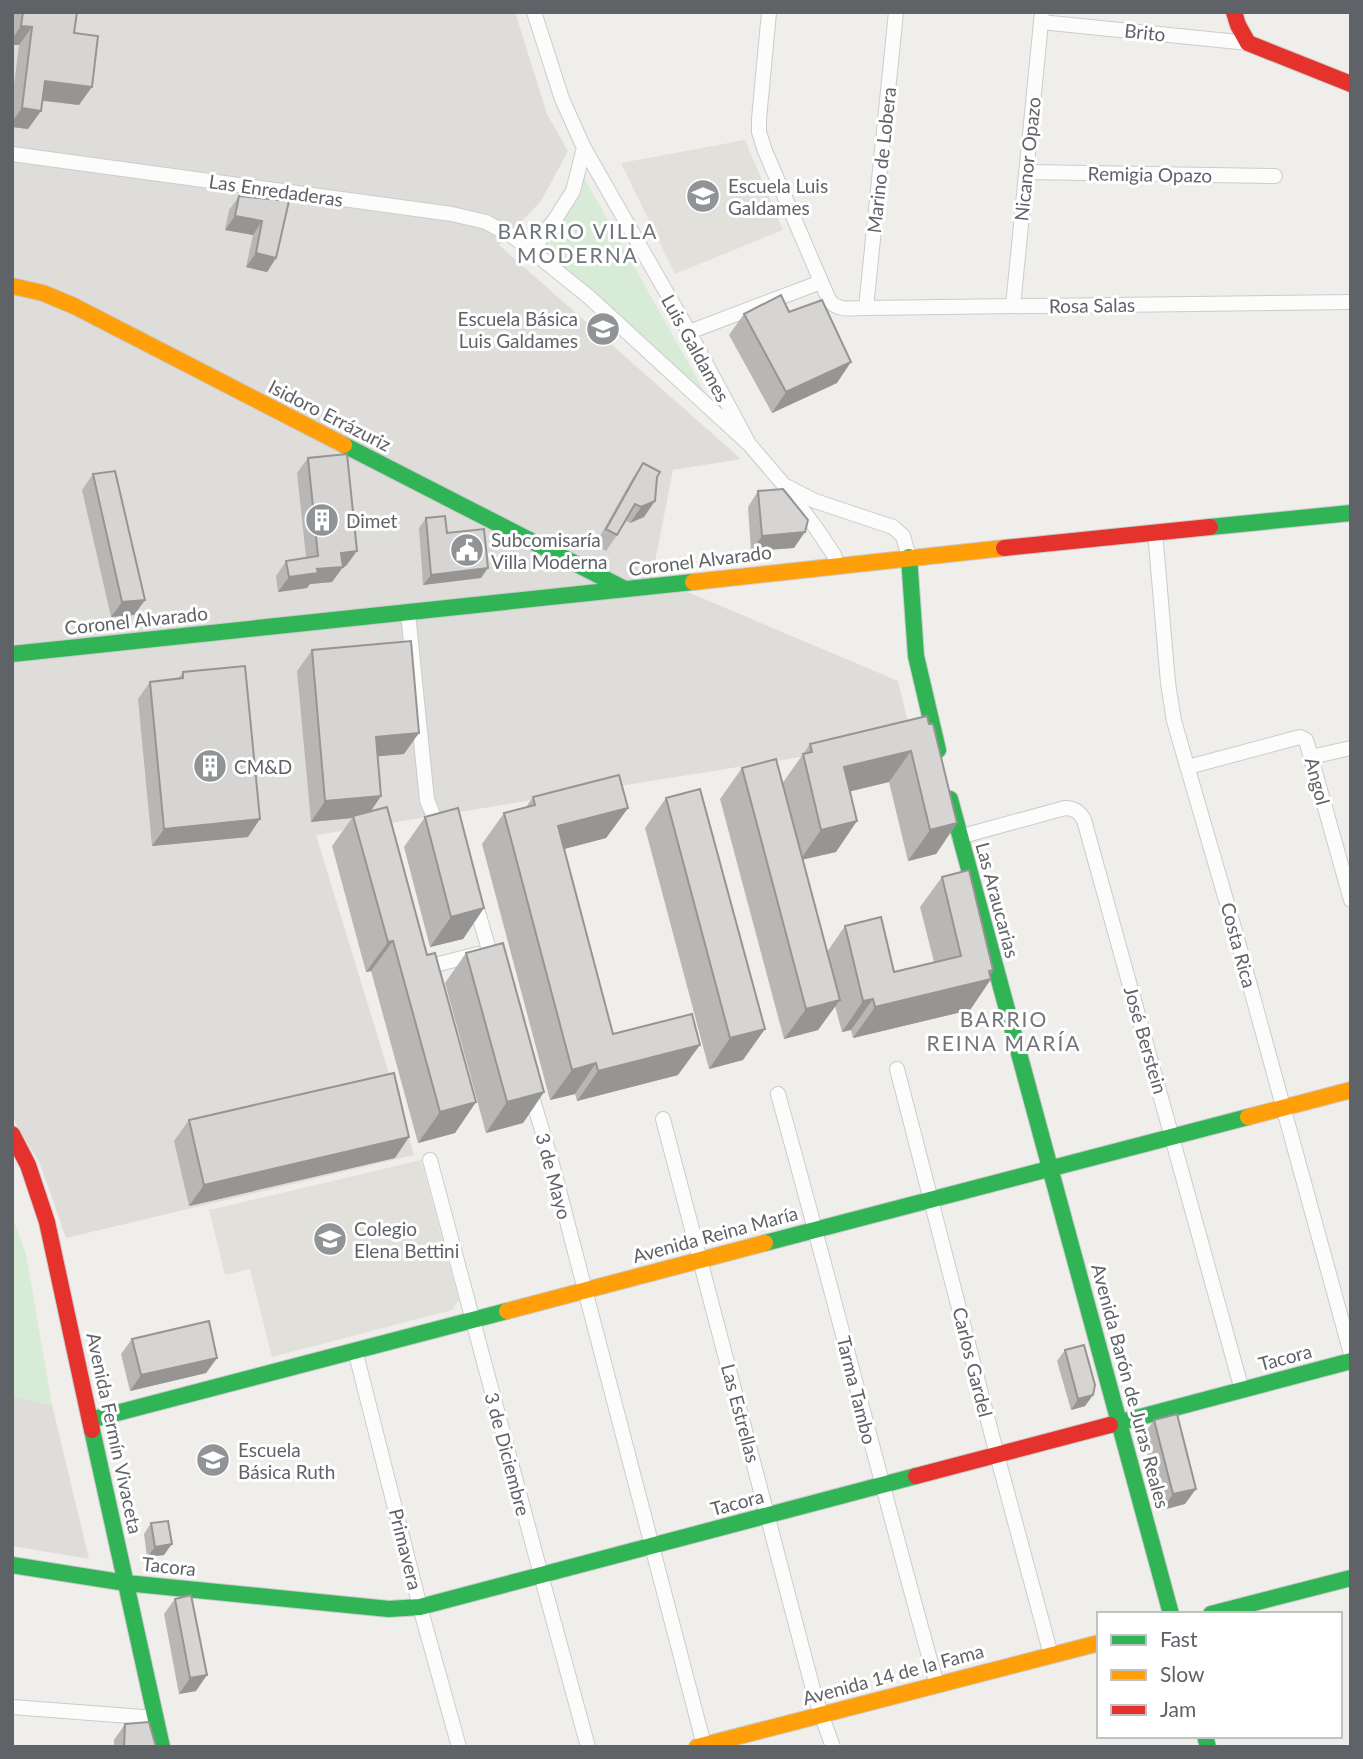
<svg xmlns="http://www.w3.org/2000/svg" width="1363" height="1759" font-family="Lato,sans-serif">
	<rect width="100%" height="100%" fill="#efeeea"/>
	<path fill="#dfddda" d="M12,12H515L547,114L568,151L541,201L499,245L741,459L673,470L652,577L898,681L912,739L316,835L414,1155L66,1238L40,1164L12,1117Z
		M12,1396L52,1405L89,1559L12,1546Z"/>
	<path fill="#e2e0da" d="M745,140L783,230L675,274L621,163Z
		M421,1160L459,1300L452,1310L272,1357L250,1269L225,1275L209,1210Z"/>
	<path fill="#d8ebd6" d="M577,165L708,398L516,240L550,215Z
		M12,1216L26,1254L52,1405L12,1396Z"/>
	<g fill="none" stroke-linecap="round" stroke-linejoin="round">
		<g stroke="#cbcccc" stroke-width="16">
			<path id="street" d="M534,12L562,99L584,148L689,332L749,444L784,485L816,528L834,555L837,565
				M769,12L759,119V132L765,151L829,300C838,312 853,308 866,308L1351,302
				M1041,22L1248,43
				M12,154L452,214L486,222L512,236L532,251L589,297L749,444
				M1026,172L1275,176
				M532,251L556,218L573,191L584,148
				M1013,306L1042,12
				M866,308L896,12
				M689,332L821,282
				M788,487L815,501L893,527L903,536L909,557
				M1155,532L1168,683L1174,721L1233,924L1351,1354
				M408,613L427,800L434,817L446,829
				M1311,757L1351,748
				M1188,767L1296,738L1300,737L1306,740L1351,900
				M959,837L1065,808C1074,808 1080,812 1084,820L1242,1390
				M474,899L493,963
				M427,967L478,954
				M897,1069L997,1455L1051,1655
				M529,1087L551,1160L704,1745
				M778,1094C833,1291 882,1489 937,1685
				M663,1119L815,1697L833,1747
				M430,1160L541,1575L588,1747
				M355,1350L420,1607L459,1747
				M12,1707L156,1718"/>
		</g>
		<g stroke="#cacacb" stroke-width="18">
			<path id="fast" d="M344,445L625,589
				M1210,527L1351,513
				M909,557L916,656L938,750
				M12,654L693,582
				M950,799L1171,1614
				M765,1243L1248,1117
				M90,1420L507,1311
				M1110,1425L1351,1361
				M92,1430L162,1747
				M12,1565L126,1583L389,1609L420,1607L916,1476
				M1211,1614L1351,1578
				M1205,1736L1208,1747"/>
		</g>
		<g stroke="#cacacb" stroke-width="18">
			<path id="slow" d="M12,286L43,293L74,306L344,445
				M693,582L1004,548
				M1248,1117L1351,1090
				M507,1311L765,1243
				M697,1747L1099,1643"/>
		</g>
		<g stroke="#cacacb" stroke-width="18">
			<path id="jam" d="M1234,12L1238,25L1248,43L1351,84
				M1004,548L1210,527
				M12,1134L28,1165L47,1222L92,1430
				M916,1476L1110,1425"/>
		</g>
		<use href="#street" stroke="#fdfcfc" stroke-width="14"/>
		<use href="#fast" stroke="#30b455" stroke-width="16"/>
		<use href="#slow" stroke="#ff9f0a" stroke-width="16"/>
		<use href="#jam" stroke="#e5322d" stroke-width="16"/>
	</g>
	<path fill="#b8b7b5" d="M12,12H77L74,33L79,105L42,101L28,129L12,127V101L19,45H12Z
		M239,196L289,201L276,258L267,272L246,267L253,235L225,230L229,210Z
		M789,312L837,383L772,413L729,335L744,314Z
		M308,458L346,566L343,567L332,582L310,584L307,588L278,592L276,576L286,561L306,557L297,473Z
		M643,463L657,477L644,517L630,523L626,521L617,535L606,551L595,545L632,479Z
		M93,474L145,600L134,615L111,617L82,490Z
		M758,491L794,548L751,551L748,507Z
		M426,518L447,533L481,578L423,585L419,528Z
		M312,650L404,754L377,756L370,811L427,955L476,1102L455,1133L418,1143L371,971L366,972L332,846L352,818L311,822L297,671Z
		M183,672L248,837L152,846L138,699L150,682L178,679Z
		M927,716L957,823L936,854L908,861L889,782L850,791L836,852L802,860L827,952L845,926L894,972L934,962L920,907L942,877L993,970L990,975L991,979L970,1010L853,1038L851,1030L842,1032L835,1006L818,1030L784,1039L720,799L742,768L782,784L810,744Z
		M533,797L628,808L606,838L564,849L613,1034L678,1075L577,1101L575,1094L550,1100L482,844L504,813L526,807Z
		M666,798L743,1060L709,1069L645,828Z
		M425,817L484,908L463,939L430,947L404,847Z
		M466,953L544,1092L523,1123L486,1133L445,983Z
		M189,1120L395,1158L189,1206L174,1141Z
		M132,1339L217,1358L206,1373L130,1391L121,1354Z
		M1065,1350L1093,1395L1085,1406L1071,1410L1057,1361Z
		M1154,1420L1185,1504L1162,1510L1143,1436Z
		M151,1523L164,1555L147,1557L144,1534Z
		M175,1599L196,1691L179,1694L164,1614Z
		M125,1724L156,1747H114V1740Z"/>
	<path fill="#969594" d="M21,26L32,27L19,45H12V39Z
		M45,81L92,87L79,105L32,99Z
		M22,108L41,111L28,129L12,127V122Z
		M235,216L262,221L253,235L225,230Z
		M256,253L276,258L267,272L246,267Z
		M851,362L837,383L772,413L786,392Z
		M655,501L644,517L630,523L641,507Z
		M805,532L794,548L751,551L762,536Z
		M357,551L346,566L343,567L332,582L310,584L307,588L278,592L289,577L317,569L341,553Z
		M488,568L481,578L423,585L431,575Z
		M145,600L134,615L111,617L122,602Z
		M419,733L404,754L361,758L376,737Z
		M911,751L889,782L823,798L844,767Z
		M381,796L367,817L353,816L352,818L311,822L325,801Z
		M628,808L606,838L537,856L558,826Z
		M260,819L248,837L152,846L164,829Z
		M857,821L836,852L800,860L821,830Z
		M957,823L936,854L908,861L930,830Z
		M484,908L463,939L430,947L451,917Z
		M393,941L371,971L366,972L388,942Z
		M993,970L986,981L991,979L970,1010L853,1038L875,1007Z
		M873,999L851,1030L842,1032L863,1001Z
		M840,1000L818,1030L784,1039L806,1009Z
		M765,1029L743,1060L709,1069L730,1038Z
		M700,1045L678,1075L577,1101L598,1071Z
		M596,1063L575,1094L550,1100L572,1070Z
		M544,1092L523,1123L486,1133L507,1102Z
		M476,1102L455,1133L418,1143L440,1112Z
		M409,1137L395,1158L189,1206L204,1185Z
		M217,1358L206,1373L130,1391L141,1375Z
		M1093,1395L1085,1406L1071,1410L1078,1399Z
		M1196,1489L1185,1504L1162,1510L1173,1494Z
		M172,1544L164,1555L147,1557L155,1547Z
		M207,1675L196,1691L179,1694L190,1678Z"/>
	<path fill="#d6d5d3" stroke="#969594" stroke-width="2" d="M23,12H77L74,33L98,36L92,87L45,81L41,111L22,108L32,27L21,26Z
		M239,196L289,201L276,258L256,253L262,221L235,216Z
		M781,295L789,312L822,300L851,362L786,392L744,314Z
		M347,454L357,551L341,553L343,567L317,569L318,573L289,577L286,561L318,556L308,458Z
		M643,463L660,472L657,477L655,501L641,507L635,504L617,535L606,529Z
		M115,471L145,600L122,602L93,474Z
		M783,489L808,520L805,532L762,536L758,491Z
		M445,516L447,533L484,529L488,568L431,575L426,518Z
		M411,641L419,733L376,737L381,796L325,801L312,650Z
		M245,666L260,819L164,829L150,682L183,678V672Z
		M927,716L929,724H933L957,823L930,830L911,751L844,767L857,821L821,830L803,754L812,752L810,744Z
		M776,759L840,1000L806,1009L742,768Z
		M619,775L628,808L558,826L613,1034L692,1014L700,1045L598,1071L596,1063L572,1070L504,813L535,805L533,797Z
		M700,789L765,1029L730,1038L666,798Z
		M387,807L427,955L435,953L476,1102L440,1112L393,941L388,942L353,816Z
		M458,808L484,908L451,917L425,817Z
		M969,870L993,970L989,971L991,979L875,1007L873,999L863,1001L845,926L881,917L894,972L961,956L942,877Z
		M503,943L544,1092L507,1102L466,953Z
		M394,1073L409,1137L204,1185L189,1120Z
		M209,1321L217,1358L141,1375L132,1339Z
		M1084,1345L1095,1385L1093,1395L1078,1399L1065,1350Z
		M1177,1414L1196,1489L1173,1494L1154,1420Z
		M168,1521L172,1544L155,1547L151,1523Z
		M191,1595L207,1675L190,1678L175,1599Z
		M149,1722L156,1747H124L125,1724Z"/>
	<defs>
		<g id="school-disc" transform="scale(1.75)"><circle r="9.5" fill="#919496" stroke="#fff"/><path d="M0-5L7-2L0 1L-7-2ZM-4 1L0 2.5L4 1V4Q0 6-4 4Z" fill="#fff"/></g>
		<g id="building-disc" transform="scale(1.75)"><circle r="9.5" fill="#919496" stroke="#fff"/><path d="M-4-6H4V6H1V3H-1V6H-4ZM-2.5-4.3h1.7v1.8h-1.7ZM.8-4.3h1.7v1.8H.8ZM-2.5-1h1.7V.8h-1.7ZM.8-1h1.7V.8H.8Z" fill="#fff"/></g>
		<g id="civic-disc" transform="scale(1.75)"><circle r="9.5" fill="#919496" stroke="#fff"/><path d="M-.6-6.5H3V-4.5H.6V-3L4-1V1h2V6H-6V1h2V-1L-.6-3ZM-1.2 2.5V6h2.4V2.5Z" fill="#fff"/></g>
	</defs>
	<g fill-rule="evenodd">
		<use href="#school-disc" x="703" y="196"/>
		<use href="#school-disc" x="603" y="329"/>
		<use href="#building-disc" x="322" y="520"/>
		<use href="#civic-disc" x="467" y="550"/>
		<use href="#building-disc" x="210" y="766"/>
		<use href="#school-disc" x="330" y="1239"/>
		<use href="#school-disc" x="213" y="1460"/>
	</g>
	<g text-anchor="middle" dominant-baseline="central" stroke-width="6" stroke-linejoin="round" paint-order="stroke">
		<g font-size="19" fill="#5f6368" stroke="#fff">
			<text transform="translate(1145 32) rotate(6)">Brito</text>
			<text transform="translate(1027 159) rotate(-84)">Nicanor Opazo</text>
			<text transform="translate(881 160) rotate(-84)">Marino de Lobera</text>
			<text transform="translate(1150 174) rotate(1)">Remigia Opazo</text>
			<text transform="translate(276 190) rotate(8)">Las Enredaderas</text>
			<text transform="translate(1092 305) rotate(-1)">Rosa Salas</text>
			<text transform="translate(696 348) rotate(61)">Luis Galdames</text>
			<text transform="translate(330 415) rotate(27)">Isidoro Errázuriz</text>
			<text transform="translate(700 560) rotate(-7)">Coronel Alvarado</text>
			<text transform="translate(136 620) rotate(-6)">Coronel Alvarado</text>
			<text transform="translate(1318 781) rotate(75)">Angol</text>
			<text transform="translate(998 900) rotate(75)">Las Araucarias</text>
			<text transform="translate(1239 945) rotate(75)">Costa Rica</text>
			<text transform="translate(1146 1040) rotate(74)">José Berstein</text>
			<text transform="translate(554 1176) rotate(75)">3 de Mayo</text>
			<text transform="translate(715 1234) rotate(-15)">Avenida Reina María</text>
			<text transform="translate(1285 1357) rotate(-15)">Tacora</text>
			<text transform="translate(973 1362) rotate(76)">Carlos Gardel</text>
			<text transform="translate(1131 1386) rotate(75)">Avenida Barón de Juras Reales</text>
			<text transform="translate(857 1390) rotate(76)">Tarma Tambo</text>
			<text transform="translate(741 1413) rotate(75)">Las Estrellas</text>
			<text transform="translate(115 1433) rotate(78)">Avenida Fermín Vivaceta</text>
			<text transform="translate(508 1454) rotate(75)">3 de Diciembre</text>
			<text transform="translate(737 1502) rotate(-15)">Tacora</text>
			<text transform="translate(406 1549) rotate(76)">Primavera</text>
			<text transform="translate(169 1566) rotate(6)">Tacora</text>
			<text transform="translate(893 1674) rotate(-15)">Avenida 14 de la Fama</text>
		</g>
		<g font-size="19" fill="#5f6368" stroke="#fff" text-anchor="start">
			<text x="728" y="185">Escuela Luis<tspan x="728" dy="22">Galdames</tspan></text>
			<text x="578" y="318" text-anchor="end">Escuela Básica<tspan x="578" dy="22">Luis Galdames</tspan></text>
			<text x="346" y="520">Dimet</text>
			<text x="491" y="539">Subcomisaría<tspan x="491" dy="22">Villa Moderna</tspan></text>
			<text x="234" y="766">CM&amp;D</text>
			<text x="354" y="1228">Colegio<tspan x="354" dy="22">Elena Bettini</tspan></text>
			<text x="238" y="1449">Escuela<tspan x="238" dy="22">Básica Ruth</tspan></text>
		</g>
		<g font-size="21" letter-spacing="2" fill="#70757a" stroke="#fff">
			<text x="578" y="230">BARRIO VILLA<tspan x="578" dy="24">MODERNA</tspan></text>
			<text x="1004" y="1018">BARRIO<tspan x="1004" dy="24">REINA MARÍA</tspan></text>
		</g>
	</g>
	<rect width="1363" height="1759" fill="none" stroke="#5f6368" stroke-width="28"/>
	<rect x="1097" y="1612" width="245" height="126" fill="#ffffff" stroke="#bfc1c3" stroke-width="2"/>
	<rect x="1111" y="1635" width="35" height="10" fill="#30b455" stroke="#bfc1c3" stroke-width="2"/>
	<text x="1160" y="1647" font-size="21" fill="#5f6368">Fast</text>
	<rect x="1111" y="1670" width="35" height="10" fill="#ff9f0a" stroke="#bfc1c3" stroke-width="2"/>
	<text x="1160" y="1682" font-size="21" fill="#5f6368">Slow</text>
	<rect x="1111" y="1705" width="35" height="10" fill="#e5322d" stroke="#bfc1c3" stroke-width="2"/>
	<text x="1160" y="1717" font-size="21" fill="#5f6368">Jam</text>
</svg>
